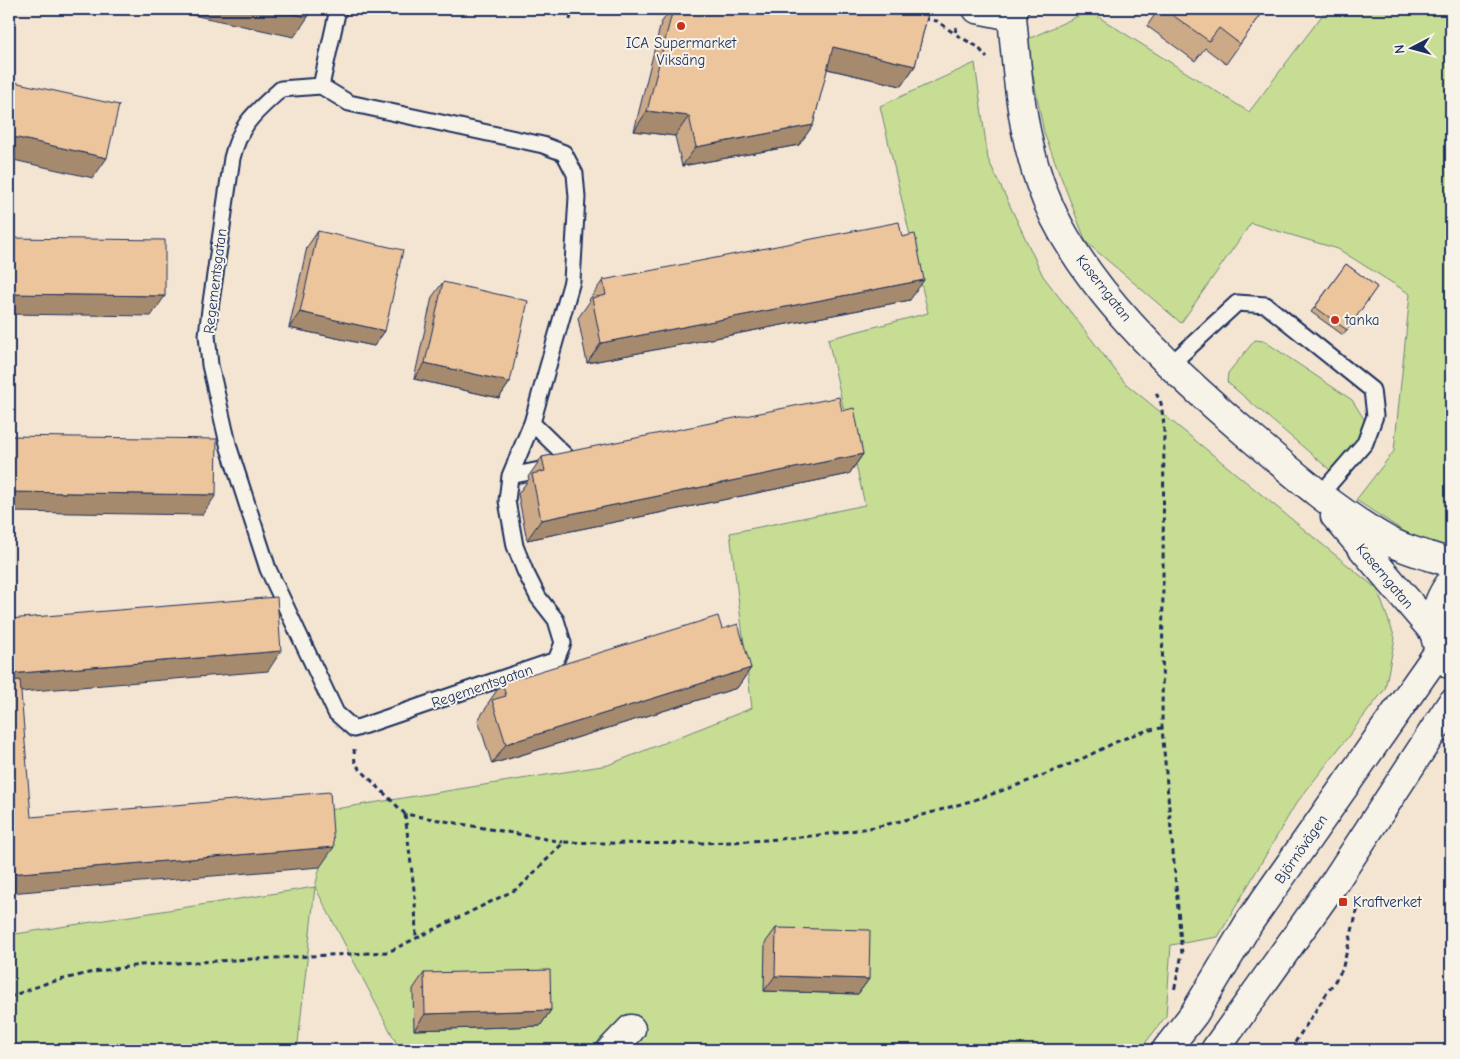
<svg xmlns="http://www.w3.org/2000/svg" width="1460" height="1059" font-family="'Comic Neue',sans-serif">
	<rect width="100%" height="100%" fill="#f4e5d2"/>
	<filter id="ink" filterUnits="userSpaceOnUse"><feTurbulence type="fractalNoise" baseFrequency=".02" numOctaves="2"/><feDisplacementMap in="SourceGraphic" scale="10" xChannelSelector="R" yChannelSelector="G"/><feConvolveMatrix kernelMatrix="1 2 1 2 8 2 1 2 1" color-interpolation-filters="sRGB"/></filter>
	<g filter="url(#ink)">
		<path fill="#c6dd93" stroke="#708678" d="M1327,9H1451V547L1448,548L1417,540L1356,500L1394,451L1410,294L1338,249L1251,223L1181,323L1086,242L1044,133L1026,40L1089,11L1249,112Z
			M975,63L988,159L1043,276L1125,383L1377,589L1395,638L1385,689L1295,805L1218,937L1171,945L1166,1016L1140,1050H400L315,887L298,1043L273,1050H9V935L315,887L320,867L316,812L608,765L752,708L730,533L865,505L828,339L928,313L880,106Z
			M1255,340L1264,341L1352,400L1366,422L1362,438L1330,470L1227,382L1228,373Z"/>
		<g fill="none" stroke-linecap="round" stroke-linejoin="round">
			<g stroke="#1b2f5e" stroke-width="19">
				<path id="service" d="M321,86L349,103L543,145L564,153L575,174L577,197L572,281L532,423L510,476L507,501L515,546L525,571L538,597L556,620L563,643L556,660L354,729L336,713L268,569L229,448L210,365L207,335L210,309L232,158C241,122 255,113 281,89Z
					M321,86L338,9
					M1170,365L1237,303L1266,305L1372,390L1375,416L1365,443L1319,496
					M532,423L574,464L579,463
					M510,476L550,468"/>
			</g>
			<g stroke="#1b2f5e" stroke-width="31">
				<path id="minor" d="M977,9L1012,16
					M1014,9L1012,16C1017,72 1021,129 1040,183C1075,284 1175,373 1255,441C1297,477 1339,513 1387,540C1406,551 1431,556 1451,563
					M1335,516L1434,632
					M611,1050L631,1029"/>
			</g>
			<g stroke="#1b2f5e" stroke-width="31">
				<path id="secondary" d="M1450,664C1426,641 1433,605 1451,582
					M1166,1050L1194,1014L1250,921L1440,650
					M1215,1050L1334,883L1451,704"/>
			</g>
			<path stroke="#1b2f5e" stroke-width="3" stroke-dasharray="5 4" stroke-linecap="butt" d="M639,14L644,9
				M924,19L937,21L955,34
				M570,20L572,9
				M956,27L955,34L978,47L987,58
				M1156,393L1161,403L1164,425L1162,728L1182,954L1174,991
				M354,749L355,764L405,814L563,842
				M405,814L415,898L416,938
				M9,997L47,983L93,972L140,965L388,952L519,888L564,842C666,845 768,845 869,828C896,823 924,815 950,807C990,796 1030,781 1068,765C1099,752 1128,732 1162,728
				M1290,1050L1342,970L1361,896"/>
			<use href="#service" stroke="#f7f3e8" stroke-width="15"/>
			<use href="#minor" stroke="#f7f3e8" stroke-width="28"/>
			<use href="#secondary" stroke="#f7f3e8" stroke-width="28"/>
		</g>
		<path fill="#cca987" stroke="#1b2f5e" d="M671,9H929L915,66L901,86L827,69L813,125L799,145L682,166L675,136L634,131L661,23Z
			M1150,9H1265L1226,64L1205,48L1195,61L1147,26L1156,13Z
			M318,231L385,331L374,346L289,328L307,247Z
			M1346,264L1377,287L1343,335L1311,312Z
			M603,280L910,300L587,363L578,318L590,301L589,300Z
			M443,282L510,382L499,398L414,379L432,297Z
			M842,411L863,454L849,474L527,540L518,494L529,479L528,477L542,457Z
			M722,629L751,668L737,688L492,764L478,720L488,705V703L502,683Z
			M776,928L869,979L858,994L764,991L765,943Z
			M424,973L551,1010L540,1026L414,1030L413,989Z"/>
		<path fill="#a68a6e" stroke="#1b2f5e" d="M165,9H271L308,17L294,37Z
			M833,47L915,66L901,86L819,67Z
			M647,111L689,116L675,136L634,131Z
			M813,125L799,145L682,166L696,147Z
			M9,136L107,158L93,178L9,159Z
			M924,280L910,300L587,363L601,343Z
			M9,294L165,296L151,316L9,314Z
			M300,312L385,331L374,346L289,328Z
			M425,363L510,382L499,398L414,379Z
			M863,454L849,474L527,540L541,520Z
			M9,492L216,495L202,515L9,512Z
			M281,651L268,671L9,693V674Z
			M751,668L737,688L492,764L506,744Z
			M334,847L320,867L9,893V874Z
			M775,976L869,979L858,994L764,991Z
			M551,1010L540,1026L414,1030L425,1014Z"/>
		<path fill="#edc59d" stroke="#1b2f5e" d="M271,9H310L308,17Z
			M673,9H929L915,66L833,47L813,125L696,147L689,116L647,111Z
			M1164,9H1265L1240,44L1219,28L1209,41Z
			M9,81L119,105L107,158L9,136Z
			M899,222L902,237L915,234L924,280L601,343L592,298L606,295L603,280Z
			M318,231L403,250L385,331L300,312Z
			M9,238L165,240V296L9,294Z
			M1346,264L1377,287L1347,330L1315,307Z
			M443,282L528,301L510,382L425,363Z
			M839,397L842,411L854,408L863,454L541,520L532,474L545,471L542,457Z
			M9,436L217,439L216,495L9,492Z
			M277,597L281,651L9,674V619Z
			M718,616L722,629L738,624L751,668L506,744L492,700L506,696L502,683Z
			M20,680L31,817L330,792L334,847L9,874V681Z
			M776,928L870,930L869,979L775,976Z
			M550,970L551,1010L425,1014L424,973Z"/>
	</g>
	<g fill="#c8321e" stroke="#f7f3e8" stroke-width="2">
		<circle cx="681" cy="26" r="5"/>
		<circle cx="1335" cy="320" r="5"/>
		<rect x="1338" y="897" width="10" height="10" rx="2.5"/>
	</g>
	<g text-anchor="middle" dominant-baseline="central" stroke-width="4" stroke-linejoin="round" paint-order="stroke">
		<g font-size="15" fill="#1b2f5e" stroke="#f7f3e8" text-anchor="start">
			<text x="681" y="43" text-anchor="middle">ICA Supermarket<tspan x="681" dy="17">Viksäng</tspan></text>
			<text x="1345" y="320">tanka</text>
			<text x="1353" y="902">Kraftverket</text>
		</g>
		<g font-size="15" fill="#1b2f5e" stroke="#f7f3e8">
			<text transform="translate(215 281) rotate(-83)">Regementsgatan</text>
			<text transform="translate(1104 288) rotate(52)">Kaserngatan</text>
			<text transform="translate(1385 576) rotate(50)">Kaserngatan</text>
			<text transform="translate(482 686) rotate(-19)">Regementsgatan</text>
			<text transform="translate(1301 849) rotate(-55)">Björnövägen</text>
		</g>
	</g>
	<rect width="1460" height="1059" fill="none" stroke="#f7f3e8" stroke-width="30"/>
	<rect x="15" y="15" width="1430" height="1029" fill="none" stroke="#1b2f5e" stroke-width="2" filter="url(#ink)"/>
	<g transform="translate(1412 48) rotate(264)" stroke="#f7f3e8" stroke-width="4" paint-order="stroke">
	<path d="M0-4L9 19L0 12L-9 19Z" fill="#1b2f5e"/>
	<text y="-8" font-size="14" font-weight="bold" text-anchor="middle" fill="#1b2f5e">N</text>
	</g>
</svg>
